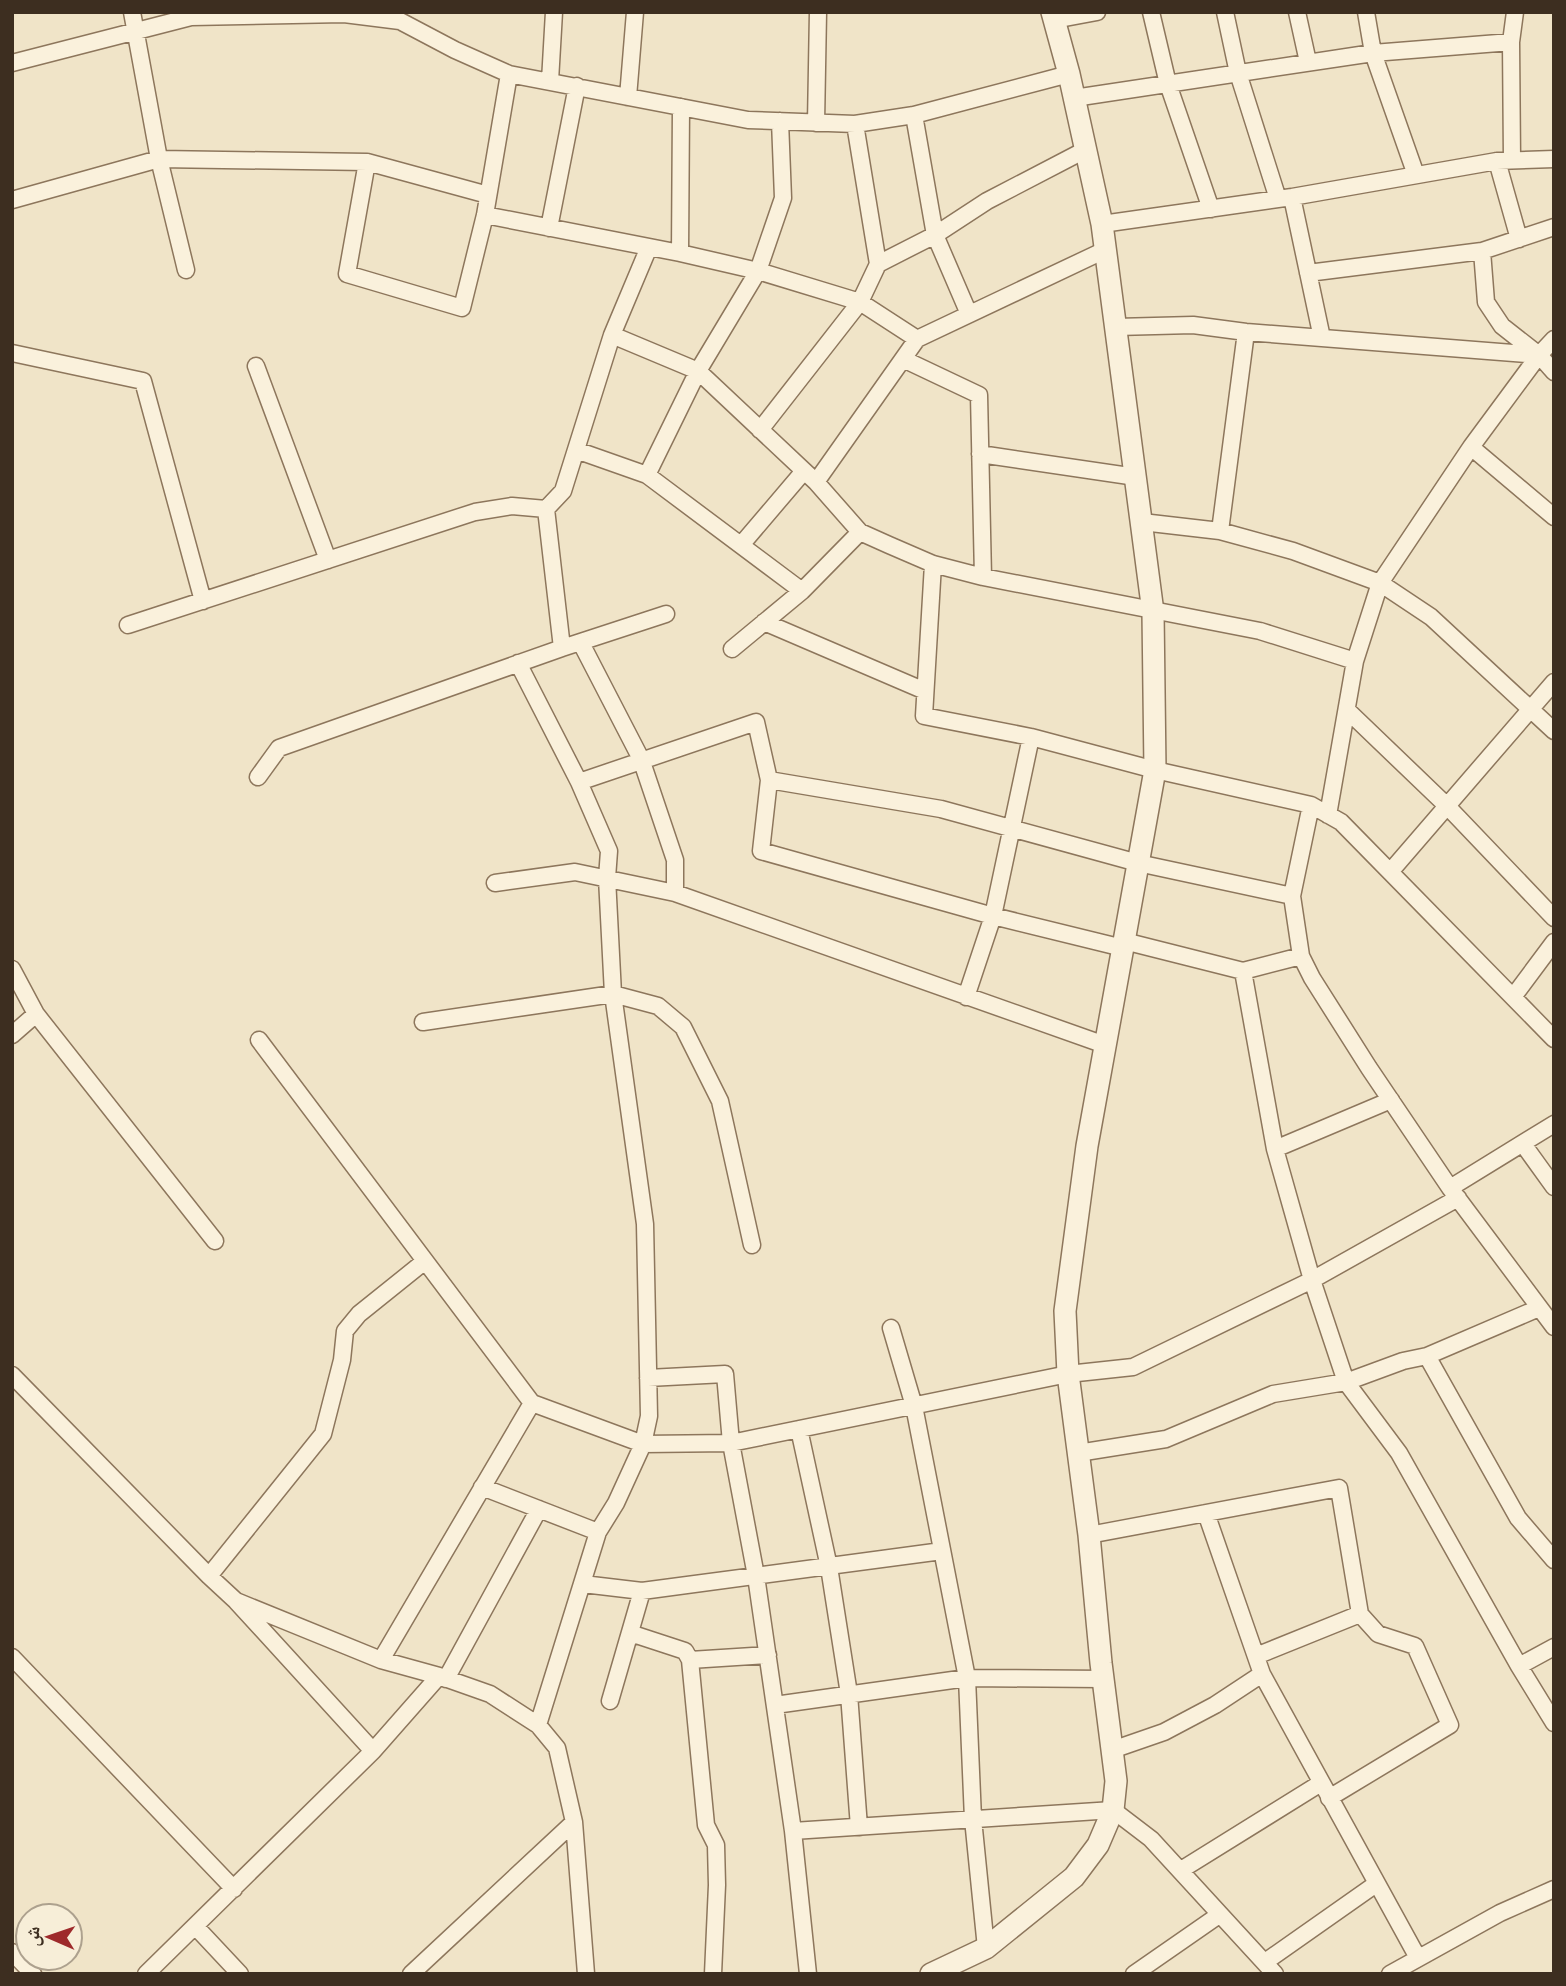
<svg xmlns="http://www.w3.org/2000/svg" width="1566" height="1986" font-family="'PT Serif','Noto Naskh Arabic',serif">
	<rect width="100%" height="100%" fill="#f0e4c8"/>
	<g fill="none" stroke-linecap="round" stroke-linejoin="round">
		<g stroke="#8d765c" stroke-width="19">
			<path id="minor" d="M132,12L159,159L186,270
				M1151,12L1168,84L1211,209
				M1225,12L1238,73L1278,199
				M1297,12L1308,62
				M1366,12L1373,53L1416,175
				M1054,20L1097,12
				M12,63L191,17L344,14L400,21L455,50L509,74L748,120L855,124L914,115L1069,74
				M550,81L554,12
				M628,97L635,12
				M1074,98L1373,53L1511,42
				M914,115L935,235L969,314
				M816,123L818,12
				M855,124L878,264
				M1512,160L1511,42L1515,12
				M1497,161L1519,239
				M367,162L347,274L462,308L485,215L509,74
				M1292,197L1322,338
				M12,200L159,159L367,162L488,195
				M485,215L680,253L758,271L860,302L917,339
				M1102,224L1292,197L1497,161L1554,159
				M549,228L577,86
				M1482,251L1486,302L1502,326L1539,355L1554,372
				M680,253L681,107
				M1308,273L1482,251L1554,227
				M1116,327L1193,325L1246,332L1539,355
				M612,335L698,371L816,482L860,532L889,545L933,564L983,577L1260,631L1355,661
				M12,353L143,381L203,601
				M903,359L979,395L983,577
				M256,366L328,560
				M760,430L860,302L878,264L935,235L987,201L1085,150
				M1471,447L1554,517
				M576,450L647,475L802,591
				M980,454L1136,477
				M647,475L698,371L758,271L783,198L780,121
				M816,482L917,339L1105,250
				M546,509L563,491L612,335L649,247
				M1142,522L1220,531L1293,551L1380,583L1431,617L1554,731
				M1220,531L1246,332
				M741,545L804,471
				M933,564L924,716L1031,737L1155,770L1311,805L1341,822L1554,1039
				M764,622L925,691
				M128,625L475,512L512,506L546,509L562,648
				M581,643L641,759L675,860V893
				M732,649L802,591L860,532
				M518,663L579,782L609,851L607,878L613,994L645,1224L649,1416L643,1444L616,1503L598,1532L538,1725
				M1347,710L1447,806L1554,918
				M258,777L279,748L562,648L666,614
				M769,780L941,809L1138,863L1292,896
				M579,782L756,722L769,780L761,851L993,916L1123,948
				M1311,805L1292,896L1301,956L1312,978L1369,1068L1450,1188L1554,1327
				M1328,815L1355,661L1380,583L1471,447L1539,355L1554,339
				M1390,872L1554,682
				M495,883L575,872L675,893L1105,1045
				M1124,941L1243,971L1301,956
				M12,969L36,1014L215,1241
				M1243,971L1275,1149L1312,1280L1346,1382L1399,1453L1519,1666L1554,1723
				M966,997L993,916L1031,737
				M1513,997L1554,942
				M423,1022L613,994L658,1006L683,1027L720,1101L752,1245
				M12,1035L36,1014
				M259,1040L532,1403L643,1444L731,1443L1068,1374L1133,1367L1312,1280L1458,1198
				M1523,1144L1554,1187
				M1275,1149L1391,1100
				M1450,1188L1554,1124
				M891,1328L914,1406L967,1678L973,1819L986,1948
				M1427,1356L1518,1518L1554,1560
				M12,1375L209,1576L236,1601L373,1751
				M648,1378L725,1374L731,1443L756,1576L793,1831L808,1974
				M799,1429L829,1567L849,1694L859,1827
				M1078,1453L1166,1439L1273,1394L1346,1382L1403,1361L1427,1356L1539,1308
				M482,1487L598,1532
				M1206,1513L1262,1674L1418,1958
				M1089,1535L1339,1488L1360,1614L1378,1634L1415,1646L1450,1725L1329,1798
				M209,1576L323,1434L342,1360L345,1331L359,1314L425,1261
				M583,1584L642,1591L942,1551
				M236,1601L381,1660L439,1676L490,1694L538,1725L557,1748L574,1822L586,1974
				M630,1633L685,1651L690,1660L706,1825L716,1845L717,1885L713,1974
				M1256,1656L1360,1614
				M12,1657L234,1889
				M381,1660L532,1403
				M690,1660L768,1655
				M1519,1666L1554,1647
				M446,1679L539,1509
				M610,1701L642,1591
				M775,1705L967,1678L1103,1679
				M1112,1750L1164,1732L1215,1705L1262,1674
				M793,1831L1113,1810L1151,1839L1275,1974
				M1181,1870L1321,1783
				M195,1926L240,1974
				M12,1952L33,1974
				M1265,1962L1376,1884
				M146,1974L373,1751L439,1676
				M411,1974L574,1822
				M1134,1974L1219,1915
				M1390,1974L1500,1913L1554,1889"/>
		</g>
		<g stroke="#8d765c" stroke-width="24">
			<path id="tertiary" d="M931,1974L986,1948L1074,1877L1098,1845L1113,1810L1116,1781L1101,1663L1089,1535L1068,1374L1065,1311L1087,1146L1155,770L1153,612L1102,224L1069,74L1052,12"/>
		</g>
		<use href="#minor" stroke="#faf1dc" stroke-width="16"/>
		<use href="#tertiary" stroke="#faf1dc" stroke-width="21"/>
	</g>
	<rect width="1566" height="1986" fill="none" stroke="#3d2e20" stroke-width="28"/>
	<g transform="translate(49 1937) rotate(272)"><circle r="33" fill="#f7eed8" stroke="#ada18e" stroke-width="2"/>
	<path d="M0-5L12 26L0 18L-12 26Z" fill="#9e2a2b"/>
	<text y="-10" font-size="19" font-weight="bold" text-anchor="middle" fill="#3d2e20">ش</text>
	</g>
</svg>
